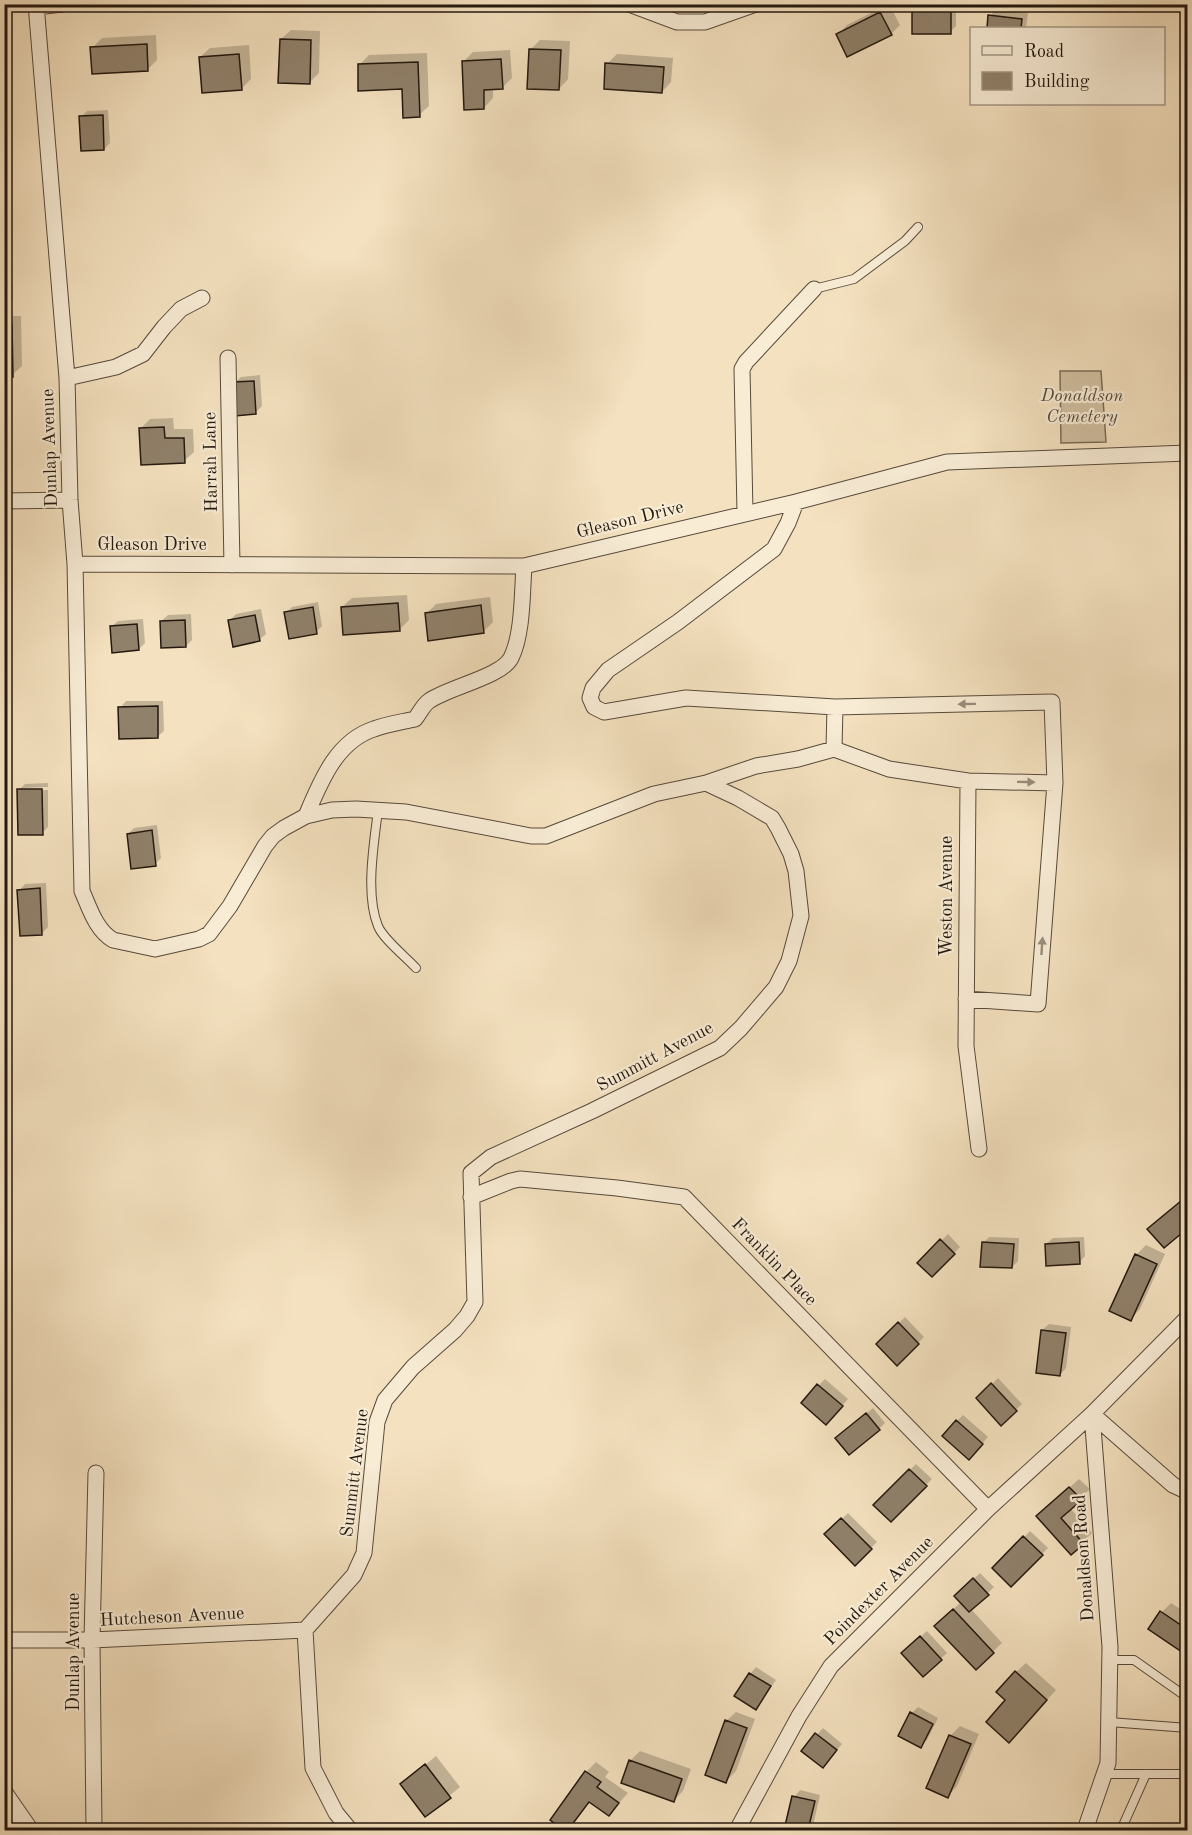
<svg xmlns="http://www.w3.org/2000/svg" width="1192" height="1835" font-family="'Old Standard TT',serif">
	<rect width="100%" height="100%" fill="#f4e1bf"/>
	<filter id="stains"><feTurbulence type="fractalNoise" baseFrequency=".00333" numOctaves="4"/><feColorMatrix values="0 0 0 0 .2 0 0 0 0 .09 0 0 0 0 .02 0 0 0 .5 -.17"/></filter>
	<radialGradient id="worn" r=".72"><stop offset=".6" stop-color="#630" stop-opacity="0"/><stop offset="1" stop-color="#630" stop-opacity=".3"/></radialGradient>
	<path fill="#d0bfa1" stroke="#7a6c58" stroke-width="1.5" d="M1060,371H1101L1106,442L1061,443Z"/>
	<path fill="#0003" d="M889,4L900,25L891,34L838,35L847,25Z
		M914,4H956V26L950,32Z
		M996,10L1028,13L1026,28H988L990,16Z
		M291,30L320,31L319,73L309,83L281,39Z
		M156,35L157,60L147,70L92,48L102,38Z
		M540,40L570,41L568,79L559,89L530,50Z
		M249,45L251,79L242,88L200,57L210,48Z
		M510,50L512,78L502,88H493V98L484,108L463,62L473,52Z
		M427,53L429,106L419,115L404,88L359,65L369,55Z
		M617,54L673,58L671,82L662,92L607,64Z
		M108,110L110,143L104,149L81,117L87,111Z
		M4,253H11L13,299L4,305Z
		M4,316H21L22,366L12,375H4Z
		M260,375L262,406L256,412L234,383L241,377Z
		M173,418L174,429H193L194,452L184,461L140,429L150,419Z
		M407,595L409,620L399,630L342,607L352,598Z
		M490,597L493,622L483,632L426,614L436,604Z
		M318,602L322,626L316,632L286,613L292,607Z
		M261,609L266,634L259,640L230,620L236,614Z
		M191,614L192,640L186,646L161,621L168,615Z
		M143,619L145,643L139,649L111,627L118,621Z
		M126,701H163L164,731L157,737L120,708Z
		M48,783V787L23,788V791L48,790V827L42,833L19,790L25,784Z
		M157,825L161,858L155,864L128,834L134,828Z
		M46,883L48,927L42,933L19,891L25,884Z
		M948,1234L960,1247L932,1275L919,1263Z
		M989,1237L1019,1238L1018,1261L1012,1267L983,1243Z
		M1084,1237L1085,1256L1079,1263L1046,1244L1053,1238Z
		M1146,1245L1165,1254L1140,1309L1131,1319L1136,1255Z
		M905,1317L924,1337L897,1364L878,1344Z
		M1049,1324L1071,1327L1066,1368L1060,1375L1042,1330Z
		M998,1378L1022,1404L1001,1424L984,1392Z
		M825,1379L848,1399L832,1417L819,1385Z
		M873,1408L885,1423L879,1429L844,1432Z
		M963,1415L988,1437L975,1452L957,1421Z
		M916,1464L932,1479L891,1520L875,1505Z
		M1079,1479L1090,1489L1070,1508L1092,1533L1082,1543L1048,1507Z
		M848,1513L877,1542L855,1564L826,1534Z
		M1030,1531L1048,1548L1011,1585L994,1568Z
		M980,1573L994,1587L971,1609L1002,1643L976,1668L946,1616L961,1602L962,1590Z
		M1171,1603L1188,1614V1654L1162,1612Z
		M927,1631L947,1653L923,1675L909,1647Z
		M1026,1663L1056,1690L1019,1731L1007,1700L1016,1672Z
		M756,1667L776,1680L756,1708L750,1674Z
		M918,1707L938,1718L927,1740L920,1746L912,1713Z
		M736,1712L755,1719L736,1771L726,1781V1721Z
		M960,1726L979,1734L957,1786L948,1796L950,1736Z
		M823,1728L842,1744L823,1766L803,1751Z
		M640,1751L691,1769L683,1791L673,1801L630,1761Z
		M436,1756L460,1787L426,1815L402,1784Z
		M596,1762L609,1772L605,1777L628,1793L609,1814L590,1801L567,1830L552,1820L586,1772Z
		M800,1790L820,1795L812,1830H785L794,1797Z
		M970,1826L981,1830H966Z"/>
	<path fill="#90816b" stroke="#23180f" stroke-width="1.5" d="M912,4H951V34H912Z
		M880,12L892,35L847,57L836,34Z
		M988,15L1022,19L1021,28H987Z
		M280,39L311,40L310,84L278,83Z
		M147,44L148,71L92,74L90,47Z
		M529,49L561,50L559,90L527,89Z
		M239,54L242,90L202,93L199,57Z
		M501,59L503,89L484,90V109L464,110L462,61Z
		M418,62L420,117L403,118L402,89L358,91V64Z
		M605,63L664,67L662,93L604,89Z
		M103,115L104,150L81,151L79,116Z
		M4,258L7,307H4Z
		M4,325H12L13,377H4Z
		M254,381L256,414L235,416L233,382Z
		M164,427L165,438H184L185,463L141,465L139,428Z
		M398,603L400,631L343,635L341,607Z
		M481,605L484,633L428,641L425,613Z
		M313,607L317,634L289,639L284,612Z
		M255,615L260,641L233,647L228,620Z
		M185,620L186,647L161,648L160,621Z
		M137,624L139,650L112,653L110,626Z
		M158,706V738L119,739L118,707Z
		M17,789H42L43,835H18Z
		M152,830L156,866L131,869L127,834Z
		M40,888L42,935L20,936L17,890Z
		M1187,1196L1188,1228L1164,1248L1147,1229Z
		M940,1239L955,1254L932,1277L917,1263Z
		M982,1242L1014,1244L1012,1268L980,1267Z
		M1079,1242L1080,1264L1046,1266L1045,1244Z
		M1135,1254L1157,1264L1131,1321L1109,1311Z
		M898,1322L919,1344L897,1366L876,1344Z
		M1041,1330L1066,1333L1060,1376L1036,1373Z
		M991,1383L1017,1411L1001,1426L976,1398Z
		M817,1384L843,1406L826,1425L801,1403Z
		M866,1413L880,1430L849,1455L835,1438Z
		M956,1420L983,1444L969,1460L942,1436Z
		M909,1469L927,1486L891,1522L873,1505Z
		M1069,1487L1082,1500L1061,1518L1084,1544L1071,1555L1036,1516Z
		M841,1518L872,1549L855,1566L824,1534Z
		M1023,1536L1043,1555L1011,1587L992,1568Z
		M973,1578L989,1595L969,1612L954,1596Z
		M953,1609L994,1653L976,1670L934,1626Z
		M1160,1611L1188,1630V1656L1148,1629Z
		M920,1636L942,1660L923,1677L901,1653Z
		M1015,1671L1047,1700L1009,1743L986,1722L1005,1700L996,1692Z
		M749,1673L771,1686L756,1710L734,1696Z
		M910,1712L933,1724L921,1748L898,1736Z
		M725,1720L747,1728L726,1783L705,1775Z
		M815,1733L837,1750L823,1768L801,1751Z
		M949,1735L971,1744L948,1798L926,1788Z
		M629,1760L682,1779L674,1802L621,1783Z
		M425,1764L451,1798L425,1817L400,1784Z
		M585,1771L601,1782L597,1787L619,1803L609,1816L589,1802L568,1830H564L550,1820Z
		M792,1796L815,1801L808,1830H784Z"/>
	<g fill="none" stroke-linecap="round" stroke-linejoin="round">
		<g stroke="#574a3b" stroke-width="10">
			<path id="service" d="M814,289L854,279L905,241L918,227
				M378,810C374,844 365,894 378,926C383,939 406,957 416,968
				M1110,1660H1134L1188,1698
				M1109,1722L1188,1728
				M1105,1774H1188
				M1121,1830L1146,1774"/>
		</g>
		<g stroke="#574a3b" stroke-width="17">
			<path id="minor" d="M36,4L67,378L70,500L75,564L82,891C90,909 96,930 113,940L155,949L199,939L209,934L230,906L265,846L273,836L284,828L306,816L332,810L356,809L406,812L531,836H546L654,794L706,783L756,766L798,759L834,749L835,707
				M629,4L677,22H705L756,4
				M36,7L62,4
				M228,358L232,565
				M67,378L116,367L143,354L164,327L181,309L202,298
				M4,501L70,500
				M796,502L788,523L774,549L678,622L608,670L593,688L590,698L594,707L604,712L686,698L835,707L1052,702L1055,783L968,781
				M745,512L742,369L746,362L814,289
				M75,564L524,566L796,502L947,462L1188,453
				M834,749L889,769L968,781L966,1046L979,1149
				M306,816C320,783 336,741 374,729C387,724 402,722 415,719C420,713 423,705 429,701C449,687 501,677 511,658C523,634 522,593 524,566
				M966,999L1038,1004L1055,783
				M471,1197L511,1181L520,1179L617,1188L684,1197L988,1509
				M4,1640H92L305,1630
				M94,1830L92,1640L96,1473
				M350,1830L336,1813L313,1768L305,1630L354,1575L364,1553L377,1422L385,1400L413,1367L455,1330L467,1316L475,1302L471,1173L491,1157L592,1111L720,1048L741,1028L776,987L789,961L801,916L796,871L791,854L778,828L772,818L738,798L706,783
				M737,1830L799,1716L831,1666L988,1509L1092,1414L1173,1485L1188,1492
				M1085,1830L1108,1763L1110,1647L1092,1414L1188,1317"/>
		</g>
		<g stroke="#574a3b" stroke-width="20">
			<path id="tertiary" d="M4,1794L29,1830"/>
		</g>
		<use href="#service" stroke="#f8ecd5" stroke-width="8"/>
		<use href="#minor" stroke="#f8ecd5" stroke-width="15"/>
		<use href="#tertiary" stroke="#f8ecd5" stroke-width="18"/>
	</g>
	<defs><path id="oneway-solid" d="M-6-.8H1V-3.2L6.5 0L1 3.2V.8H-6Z" transform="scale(1.5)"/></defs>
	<g fill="#988d7c">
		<use href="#oneway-solid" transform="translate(967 704) rotate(179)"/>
		<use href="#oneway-solid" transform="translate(1026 782) rotate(1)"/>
		<use href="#oneway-solid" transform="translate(1042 946) rotate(-86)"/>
	</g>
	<g text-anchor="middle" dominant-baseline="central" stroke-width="4.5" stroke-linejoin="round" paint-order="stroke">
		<g font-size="18" font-style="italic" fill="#574a3b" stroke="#f8ecd5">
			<text x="1082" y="396">Donaldson<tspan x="1082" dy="21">Cemetery</tspan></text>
		</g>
		<g font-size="18" fill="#23180f" stroke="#f8ecd5">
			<text transform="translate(50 448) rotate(-92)">Dunlap Avenue</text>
			<text transform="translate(211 462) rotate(-91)">Harrah Lane</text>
			<text transform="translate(630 520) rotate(-14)">Gleason Drive</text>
			<text x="152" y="545">Gleason Drive</text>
			<text transform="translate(947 896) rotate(-90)">Weston Avenue</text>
			<text transform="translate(655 1057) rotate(-28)">Summitt Avenue</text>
			<text transform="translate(774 1262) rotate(46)">Franklin Place</text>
			<text transform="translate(355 1473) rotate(-83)">Summitt Avenue</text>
			<text transform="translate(1084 1558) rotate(-94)">Donaldson Road</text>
			<text transform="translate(879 1591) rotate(-45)">Poindexter Avenue</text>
			<text transform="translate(172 1617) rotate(-3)">Hutcheson Avenue</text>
			<text transform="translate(74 1652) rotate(-90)">Dunlap Avenue</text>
		</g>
	</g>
	<rect width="1192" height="1835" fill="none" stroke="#f4e1bf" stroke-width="24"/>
	<rect x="6" y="6" width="1180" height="1823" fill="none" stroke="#23180f" stroke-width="3"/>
	<rect x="12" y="12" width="1168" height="1811" fill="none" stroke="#23180f" stroke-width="1.5"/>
	<rect x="970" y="27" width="195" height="78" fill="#f8ecd5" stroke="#a39786" stroke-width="1.5"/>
	<rect x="982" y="46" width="30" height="9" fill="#f8ecd5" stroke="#a39786" stroke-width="1.5"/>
	<text x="1024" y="57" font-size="18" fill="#23180f">Road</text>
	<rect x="982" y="72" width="30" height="18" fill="#90816b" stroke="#a39786" stroke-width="1.5"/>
	<text x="1024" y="87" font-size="18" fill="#23180f">Building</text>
	<rect width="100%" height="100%" filter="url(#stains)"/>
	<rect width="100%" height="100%" fill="url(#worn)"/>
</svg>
